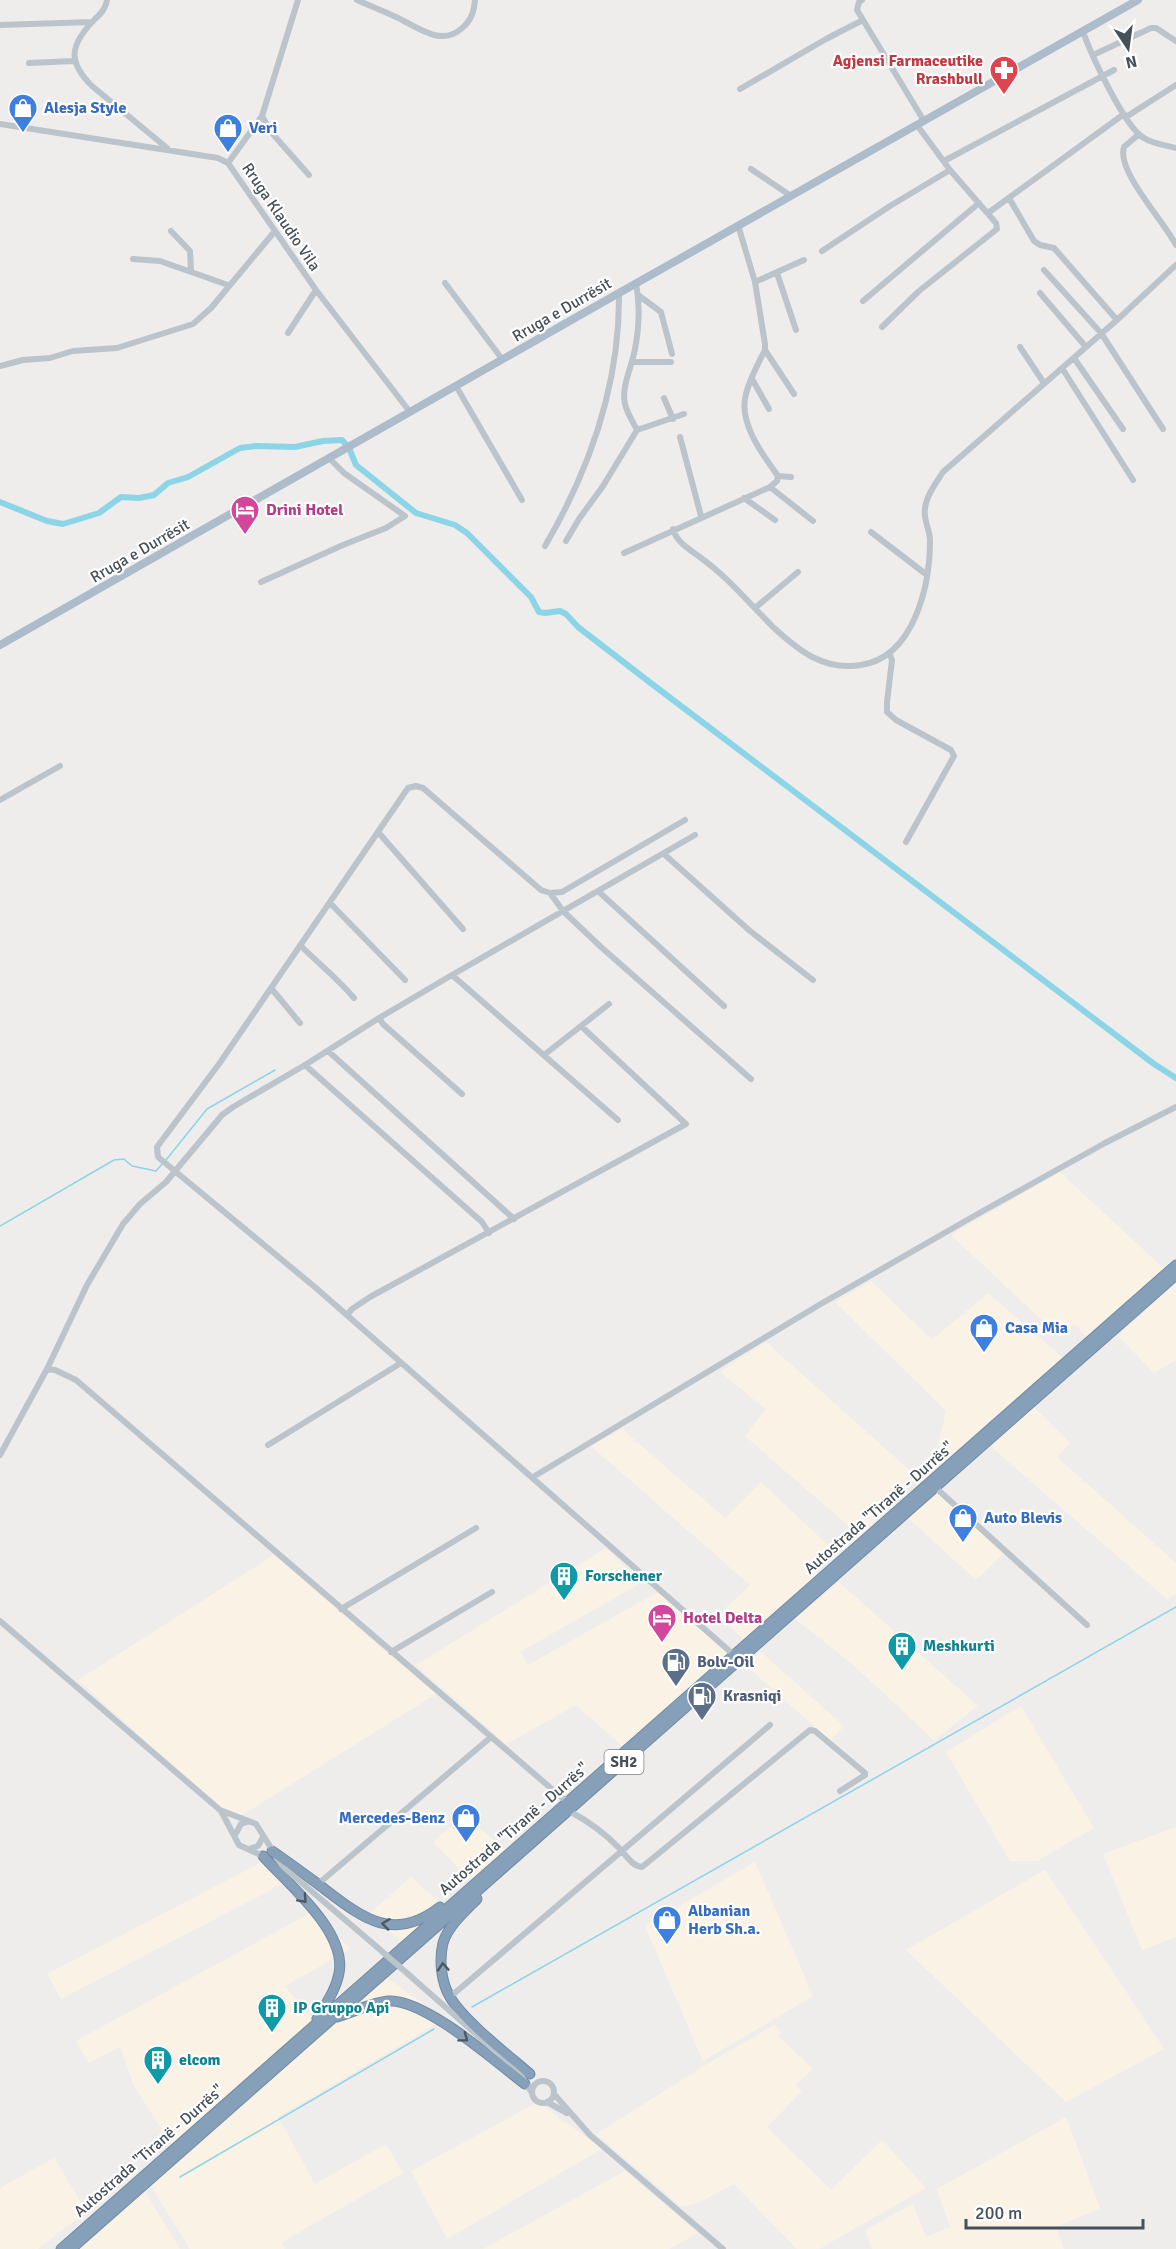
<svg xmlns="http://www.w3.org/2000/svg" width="1176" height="2249" font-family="Signika,sans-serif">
	<rect width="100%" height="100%" fill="#efecec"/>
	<path fill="#faf3e5" d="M1060,1172L1164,1269L1088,1338L1074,1324L1060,1337L951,1235Z
		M871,1281L932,1340L988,1293L1064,1359L953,1459L938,1445L946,1411L835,1302Z
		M1176,1282V1360L1154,1373L1118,1336Z
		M766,1342L917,1477L860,1536L745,1436L766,1409L720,1372Z
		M1033,1406L1070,1443L1057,1457L1176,1563V1593L1168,1600L990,1446Z
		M622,1429L725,1518L761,1482L830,1547L811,1566L820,1575L745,1641L718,1615L750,1585L591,1446Z
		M937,1491L1005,1552L976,1580L908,1518Z
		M606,1548L641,1583L520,1652L528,1665L658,1592L728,1653L623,1747L576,1705L506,1744L416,1665Z
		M274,1555L436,1694L234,1820L78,1680Z
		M839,1582L978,1706L934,1740L851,1663L795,1619Z
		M761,1652L844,1726L830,1741L748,1667L747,1664Z
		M1021,1706L1094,1828L1037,1861H1010L946,1752Z
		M464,1815L505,1849L470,1880L433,1842Z
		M1176,1827V1937L1142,1950L1103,1854Z
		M268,1859L288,1881L61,1999L47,1974Z
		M755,1862L813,1996L703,2061L645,1926Z
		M1045,1870L1164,2049L1066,2102L906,1950Z
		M411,1877L442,1905L402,1942L369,1914Z
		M314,1911L350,1949L285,1986L313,2021L172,2145L134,2086L120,2047L88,2063L76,2041Z
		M387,1978L442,2017L438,2023L278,2117L315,2184L386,2144L403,2173L282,2242L285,2249H190L150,2185L265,2082Z
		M774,2025L781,2032L778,2036L813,2069L796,2085L802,2091L767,2127L831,2190L882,2140L926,2188L819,2249H797L734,2184L698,2203L682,2207L596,2134L707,2064Z
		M538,2102L602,2149L447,2239L411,2171Z
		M1066,2117L1100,2208L1056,2227L1064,2249H872L865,2230L913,2204L926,2237L950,2227L937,2189Z
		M54,2158L86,2211L38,2249H0V2188Z
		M625,2171L698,2233L669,2249H483Z
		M144,2190L180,2249H79Z"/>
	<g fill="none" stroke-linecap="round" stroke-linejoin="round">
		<path stroke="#8bd5e6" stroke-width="1.5" d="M166,1160L207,1109L275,1070
			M0,1226L114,1160L124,1159L132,1166L156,1171L163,1163
			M472,2007L1176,1607
			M180,2177L434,2029"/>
		<path stroke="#8bd5e6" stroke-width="6" d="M0,502L47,521L63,524L99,513L121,497L139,498L154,495L168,483L188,477L240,448L256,446L295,447L323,441L342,440L349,448L356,465L416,513L455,525L467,533L531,597L539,612L545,613L560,611L566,614L578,627L652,684L1154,1064L1176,1078"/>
		<g stroke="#718ba5" stroke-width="11">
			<path id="highway" d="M272,1851C288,1862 303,1873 318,1884C359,1915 391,1945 440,1907
				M263,1856C289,1885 347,1932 339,1973C336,1990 325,2005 317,2019
				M477,1899C465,1911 448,1926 443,1943C439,1960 441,1982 450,1997C463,2020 508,2055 530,2074
				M337,2017C354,2012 372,2002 389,2001C425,1999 496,2062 525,2084
				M61,2249L1176,1265
				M71,2249L1176,1275"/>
		</g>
		<path stroke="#bbc4cb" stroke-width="6" d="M107,0C106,9 100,14 94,20C70,45 67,61 92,86L167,148
			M357,0C370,6 384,11 396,17C416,26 440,47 461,29C471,21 474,12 475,0
			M862,0L859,2L857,10L924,121
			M0,25L92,22
			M1083,32C1091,54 1125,128 1144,138C1153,144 1166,145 1176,148
			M1093,55L1151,28H1156L1176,41
			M29,63L74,61
			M740,89L826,39L863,20
			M262,116L271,132L309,175
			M1126,117L1176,85
			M0,124L218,158L228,163L316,290L410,412
			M1139,134L1124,147C1116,171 1164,221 1176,245
			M944,161L1114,70
			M228,163L262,116L298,0
			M751,169L791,196
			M1009,198L1034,241L1040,245L1054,248L1117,320
			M988,213L1124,114
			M738,225L755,282L765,344V350C758,364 750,378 746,394C738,422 762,454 778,476L791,477
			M171,231L190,251L191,271
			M822,251L890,206L950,170
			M133,259L160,261L228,285
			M1044,270L1101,333L1163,429
			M777,273L796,330
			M755,282L804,260
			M445,283L502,359
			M636,283C640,304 639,328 635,349C632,366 621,387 625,404C627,413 633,422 637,430
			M1040,293L1086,347
			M638,295L661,312L672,354
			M863,301L979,203
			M882,327L919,291L997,229L996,223L950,170L917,125
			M288,333L316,290
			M1020,347L1044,383
			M765,350L794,394
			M1074,358L1123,429
			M632,362H671
			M0,366L23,360L50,358L73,351L117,348L193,324L211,308L275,231
			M1062,368L1133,480
			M752,379L769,409
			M456,386L522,500
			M664,398L673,419
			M680,437L701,516
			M770,487L813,521
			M744,498L775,520
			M673,529C677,542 686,547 697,555C727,576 748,602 773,627C799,651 824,671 861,665C914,657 930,586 930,540C930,530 923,519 925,509C926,496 936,483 943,472L1117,320L1176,265
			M871,532L927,575
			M566,541L579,519L603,486L637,430L684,414
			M545,546C590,469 620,383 619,293
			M624,553L770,487L777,481L778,476
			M261,582L343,545L386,528L405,516L344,473L329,458
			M755,608L798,572
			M890,655L892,660L887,702V712L896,720L951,750L954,756L906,842
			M0,800L60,766
			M685,820L562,892L550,893L541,890L423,788L416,786L408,788L219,1064L157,1147L158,1157L316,1288L734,1655
			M378,832L463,929
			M664,854L750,931L813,980
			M598,891L724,1006
			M550,893L563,911L601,947L751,1079
			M330,903L405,980
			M300,945C318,963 338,979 354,998
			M452,975L618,1120
			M271,988L300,1023
			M379,1018L383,1024L462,1094
			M328,1051L514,1219
			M544,1055L609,1004
			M305,1065L482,1222L489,1233
			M347,1315L352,1309L370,1297L686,1124L581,1026
			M47,1369L55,1370L76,1380L567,1802
			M268,1445L401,1363
			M0,1455L47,1369L87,1285L123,1224L140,1204L166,1182L222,1115L233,1107L305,1065L379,1018L452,975L695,835
			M533,1477L819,1305L974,1216L1105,1143L1176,1107
			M936,1488L1087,1625
			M341,1609L476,1528
			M0,1621L220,1810L256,1824L283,1867
			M391,1652L492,1592
			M221,1811L239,1845L265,1857
			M569,1811C588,1821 605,1833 620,1849C627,1856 632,1866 642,1867L810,1730L815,1731L865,1773V1775L840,1791
			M235,1835L241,1824L247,1822
			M249,1849L258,1846L263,1837
			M282,1866L377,1947
			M318,1884L491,1737
			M408,1974L519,2072L532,2093
			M450,1997L770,1725
			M532 2092a11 11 0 1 1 22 0a11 11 0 1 1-22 0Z
			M554,2094L590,2135L723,2249
			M547,2102L567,2113"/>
		<path stroke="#adbcca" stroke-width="8" d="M0,645L619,293L1138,0"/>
		<use href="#highway" stroke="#86a0b9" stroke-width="9"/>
		<path stroke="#bbc4cb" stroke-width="6" d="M377,1947L408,1974"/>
	</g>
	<defs><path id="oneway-chevron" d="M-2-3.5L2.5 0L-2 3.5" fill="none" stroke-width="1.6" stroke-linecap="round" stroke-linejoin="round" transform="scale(1.5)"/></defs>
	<g stroke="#4c5862">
		<use href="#oneway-chevron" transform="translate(303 1899) rotate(47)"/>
		<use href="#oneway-chevron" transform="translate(386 1924) rotate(-173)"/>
		<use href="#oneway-chevron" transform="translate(443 1967) rotate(-94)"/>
		<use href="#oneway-chevron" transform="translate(464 2038) rotate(37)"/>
	</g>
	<defs>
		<g id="pharmacy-pin" transform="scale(1.5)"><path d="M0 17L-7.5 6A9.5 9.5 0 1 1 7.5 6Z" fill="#e0444e" stroke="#fff"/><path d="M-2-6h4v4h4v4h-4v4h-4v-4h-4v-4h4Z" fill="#fff"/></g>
		<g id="shop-pin" transform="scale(1.5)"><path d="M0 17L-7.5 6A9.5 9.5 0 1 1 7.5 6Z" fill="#3f7fe0" stroke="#fff"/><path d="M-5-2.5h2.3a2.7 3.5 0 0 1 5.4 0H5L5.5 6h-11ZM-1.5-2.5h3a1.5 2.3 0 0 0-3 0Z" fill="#fff"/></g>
		<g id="hotel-pin" transform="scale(1.5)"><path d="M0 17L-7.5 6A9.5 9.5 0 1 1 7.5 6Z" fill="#d1479c" stroke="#fff"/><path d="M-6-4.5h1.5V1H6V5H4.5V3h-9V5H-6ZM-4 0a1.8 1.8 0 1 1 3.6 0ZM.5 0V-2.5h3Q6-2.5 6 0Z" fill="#fff"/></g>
		<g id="building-pin" transform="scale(1.5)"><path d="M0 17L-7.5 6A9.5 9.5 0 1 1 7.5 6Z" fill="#0f9aa8" stroke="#fff"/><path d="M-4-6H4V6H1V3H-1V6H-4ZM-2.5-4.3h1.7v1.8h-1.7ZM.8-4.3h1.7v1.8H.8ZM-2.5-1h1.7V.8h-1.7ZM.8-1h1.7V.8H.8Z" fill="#fff"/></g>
		<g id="fuel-pin" transform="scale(1.5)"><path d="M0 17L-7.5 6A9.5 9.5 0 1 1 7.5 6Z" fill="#5c6f8a" stroke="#fff"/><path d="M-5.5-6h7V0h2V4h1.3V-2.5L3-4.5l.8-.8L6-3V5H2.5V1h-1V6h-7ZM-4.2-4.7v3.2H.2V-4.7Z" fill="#fff"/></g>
	</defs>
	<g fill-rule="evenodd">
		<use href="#pharmacy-pin" x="1004" y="70"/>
		<use href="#shop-pin" x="23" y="108"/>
		<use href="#shop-pin" x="228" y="128"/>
		<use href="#hotel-pin" x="245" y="510"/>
		<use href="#shop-pin" x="984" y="1328"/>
		<use href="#shop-pin" x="963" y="1518"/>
		<use href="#building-pin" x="564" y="1576"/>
		<use href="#hotel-pin" x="662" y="1618"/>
		<use href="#building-pin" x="902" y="1646"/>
		<use href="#fuel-pin" x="676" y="1662"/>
		<use href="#fuel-pin" x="702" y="1696"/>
		<use href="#shop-pin" x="466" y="1818"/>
		<use href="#shop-pin" x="667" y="1920"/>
		<use href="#building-pin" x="272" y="2008"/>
		<use href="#building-pin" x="158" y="2060"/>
	</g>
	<g text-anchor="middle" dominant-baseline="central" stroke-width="4.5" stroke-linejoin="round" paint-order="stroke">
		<rect fill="#fff" stroke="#7e848a" stroke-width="1.5" x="604.5" y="1750" width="39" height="24" rx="4.5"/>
		<g font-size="15" font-weight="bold" fill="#465058">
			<text x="624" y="1762">SH2</text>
		</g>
		<g font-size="16" font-weight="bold" fill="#be3a42" stroke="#fff" text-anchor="end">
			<text x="983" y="61">Agjensi Farmaceutike<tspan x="983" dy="18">Rrashbull</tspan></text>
		</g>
		<g font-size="16" font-weight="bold" fill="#366cbe" stroke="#fff" text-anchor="start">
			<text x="44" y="108">Alesja Style</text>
			<text x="249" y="128">Veri</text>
			<text x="1005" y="1328">Casa Mia</text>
			<text x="984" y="1518">Auto Blevis</text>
			<text x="445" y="1818" text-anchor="end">Mercedes-Benz</text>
			<text x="688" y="1911">Albanian<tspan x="688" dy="18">Herb Sh.a.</tspan></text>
		</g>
		<g font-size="16" fill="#465058" stroke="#fff">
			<text transform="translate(281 217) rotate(56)">Rruga Klaudio Vila</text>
			<text transform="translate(562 310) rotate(-30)">Rruga e Durrësit</text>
			<text transform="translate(140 551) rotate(-30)">Rruga e Durrësit</text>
			<text transform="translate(879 1508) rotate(-41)">Autostrada "Tiranë - Durrës"</text>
			<text transform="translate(514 1829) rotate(-41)">Autostrada "Tiranë - Durrës"</text>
			<text transform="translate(149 2151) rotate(-41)">Autostrada "Tiranë - Durrës"</text>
		</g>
		<g font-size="16" font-weight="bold" fill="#b23c85" stroke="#fff" text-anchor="start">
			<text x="266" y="510">Drini Hotel</text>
			<text x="683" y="1618">Hotel Delta</text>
		</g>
		<g font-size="16" font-weight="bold" fill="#0d838f" stroke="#fff" text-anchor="start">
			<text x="585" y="1576">Forschener</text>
			<text x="923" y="1646">Meshkurti</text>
			<text x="293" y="2008">IP Gruppo Api</text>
			<text x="179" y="2060">elcom</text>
		</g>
		<g font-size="16" font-weight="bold" fill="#4e5e75" stroke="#fff" text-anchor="start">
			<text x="697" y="1662">Bolv-Oil</text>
			<text x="723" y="1696">Krasniqi</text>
		</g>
	</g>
	<g transform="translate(1128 48) rotate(167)" stroke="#ffffff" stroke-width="4.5" paint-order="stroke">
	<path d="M0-4.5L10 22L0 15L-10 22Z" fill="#465058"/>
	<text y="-9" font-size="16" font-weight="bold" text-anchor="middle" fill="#465058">N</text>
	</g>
	<path d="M966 2219v9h177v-9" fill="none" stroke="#465058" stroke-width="3"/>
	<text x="975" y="2219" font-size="18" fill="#465058" stroke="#ffffff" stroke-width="4.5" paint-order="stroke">200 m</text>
</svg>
